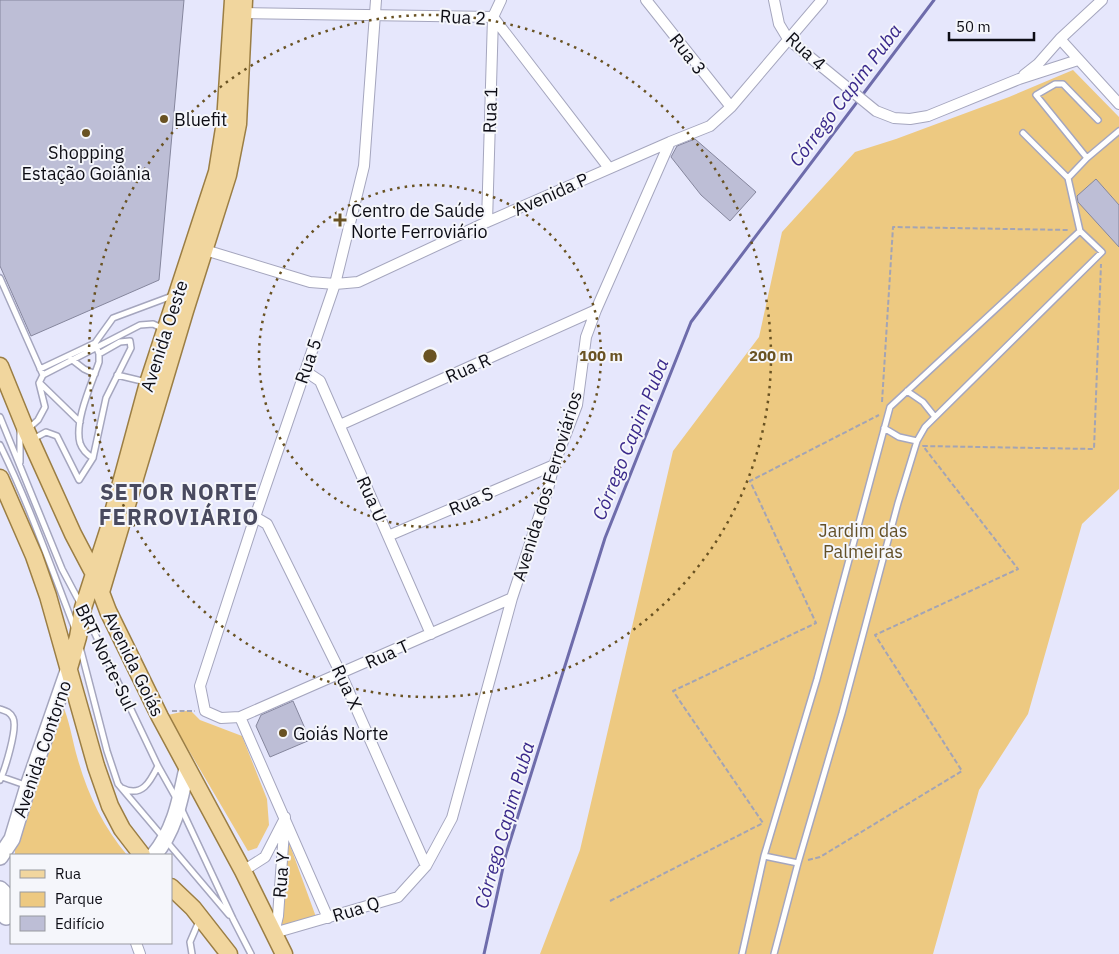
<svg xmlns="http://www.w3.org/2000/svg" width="1119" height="954" font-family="'IBM Plex Sans',sans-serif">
	<rect width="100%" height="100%" fill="#e6e7fc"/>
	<path fill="#edc981" d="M1073,70L1119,117V489L1082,524L1028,714L979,790L933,954H540L580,850L673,451L759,337L782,232L855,152L896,139L1009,97Z
		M61,701C70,721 72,740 78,760C88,795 104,828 127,855H15V846Z
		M190,710L200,720L242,736L267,799L269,825L257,848L248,851L168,715Z
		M287,837L316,917L280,928Z"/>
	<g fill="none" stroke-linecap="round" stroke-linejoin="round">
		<path stroke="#6e6cab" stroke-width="3" d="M484,954L506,854L605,538L691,322L934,0"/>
	</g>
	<path fill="#bdbed6" stroke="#85869d" d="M0,0H184L159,280L31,336L0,266Z
		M695,139L756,192L730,221L701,195L671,157L677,146Z
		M1096,179L1119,205V247L1078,202L1077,196Z
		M293,701L310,740L270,757L256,726L261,715Z"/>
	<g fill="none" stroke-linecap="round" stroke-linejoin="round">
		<g stroke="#a5a6be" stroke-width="8">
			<path id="service" d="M1023,133L1068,178
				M1087,158L1036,95L1055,84H1063L1098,120
				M0,278L43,375L39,383L45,407L38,420L29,428
				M95,343L99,354V362C92,383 74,421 80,443C82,449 88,455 93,458L106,398L131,348L130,341L120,342L99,354
				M71,359L84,369L95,374
				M40,369L95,343L113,318L172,296
				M43,375L140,325L153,324L164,329
				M117,375L146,382
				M41,384L80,422
				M907,391L923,402L935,417
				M0,417L62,569L80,603
				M884,428L899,437L917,441
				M33,439L46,432L57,436L79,480L93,458
				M0,445C29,504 51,567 75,629
				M20,462V431
				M86,615L158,766L176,798
				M80,647L107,751L118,784L229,915
				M0,709C6,711 10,712 13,718C18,728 5,769 0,780
				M2,777L25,785
				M122,788C142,798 150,782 158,766
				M181,808L233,919L251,954
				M764,856L798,863
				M192,954L190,942L199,921
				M742,954L764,856L817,679L890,407L1080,231
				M774,954L798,863L842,713L898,503L917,441L925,427L1102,252L1080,231L1068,178L1087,158L1119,131"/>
		</g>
		<g stroke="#a5a6be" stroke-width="12">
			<path id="minor" d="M376,0L364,166L335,284L255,517L200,686L205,711L221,718L240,717L512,598
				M646,0L731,107
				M774,0L779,24L788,39L876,111L894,118L910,119L928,116L1019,79L1078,60
				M244,13L493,17L609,168
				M1060,39L1119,104
				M1024,75L1038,64L1060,39L1102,0
				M487,222L493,17L501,0
				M205,250L310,282L335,284L358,282L487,222L670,142L710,126L731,107L822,0
				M305,371L320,381L431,634
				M340,425L596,310
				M255,517L267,524L341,674L426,866
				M388,536L554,465
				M240,717L328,918
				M285,817L278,916L274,933L398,897L426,866L452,818L512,598L548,489L554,465L577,405L586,337L596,310L670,142
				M243,871L265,857L283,822
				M136,943L140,954"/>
		</g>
		<g stroke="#a5a6be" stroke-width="18">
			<path id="secondary" d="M154,855C175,830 180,800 187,768
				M0,857L12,839L28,786L69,668
				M0,889C9,896 8,907 6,917"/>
		</g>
		<g stroke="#9b7e44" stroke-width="19">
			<path id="primary" d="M0,366L26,430L73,534L94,574L108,611L160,717L243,871L284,954
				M0,478L34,556L48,596L96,766L110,806L122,829L142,855
				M101,592L185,311L228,175L238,124L244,0
				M69,668L78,637L83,608L108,531L148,383L217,172L225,122L233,0
				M171,887L193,908L229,954"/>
		</g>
		<path stroke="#a3a4b5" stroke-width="2" stroke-dasharray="5 2.5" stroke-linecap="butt" d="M882,402L893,227L1068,230
			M172,711H195
			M808,860L820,857L962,771L875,635L1018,569L923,446L1094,449L1101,264
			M610,901L763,823L673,691L816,623L750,481L879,415"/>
		<use href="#service" stroke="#fff" stroke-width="5"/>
		<use href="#minor" stroke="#fff" stroke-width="10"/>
		<use href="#secondary" stroke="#fff" stroke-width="15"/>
		<use href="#primary" stroke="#f1d69e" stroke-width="16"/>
	</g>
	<g fill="none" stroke="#695222" stroke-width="2.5" stroke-dasharray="2.5 5">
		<circle cx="430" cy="356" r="171"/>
		<circle cx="430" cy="356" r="341"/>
	</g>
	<g fill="#695222" stroke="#f5f6fb" stroke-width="2">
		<circle cx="164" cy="119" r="5"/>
		<circle cx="86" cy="133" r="5"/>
		<path d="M337.5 212.5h5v5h5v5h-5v5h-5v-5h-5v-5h5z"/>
		<circle cx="283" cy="733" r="5"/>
	</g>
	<g text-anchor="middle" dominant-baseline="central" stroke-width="4" stroke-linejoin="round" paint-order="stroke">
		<g font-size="18" fill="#0d0d15" stroke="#f5f6fb">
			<text transform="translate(463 17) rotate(3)">Rua 2</text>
			<text transform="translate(806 51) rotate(43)">Rua 4</text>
			<text transform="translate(688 54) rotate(52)">Rua 3</text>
			<text transform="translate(490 110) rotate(-88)">Rua 1</text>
			<text transform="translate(551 194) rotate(-24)">Avenida P</text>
			<text transform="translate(164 336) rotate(-72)">Avenida Oeste</text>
			<text transform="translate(308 361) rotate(-71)">Rua 5</text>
			<text transform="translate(468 368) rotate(-24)">Rua R</text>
			<text transform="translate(547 486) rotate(-73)">Avenida dos Ferroviários</text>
			<text transform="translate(372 499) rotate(66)">Rua U</text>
			<text transform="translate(471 501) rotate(-23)">Rua S</text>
			<text transform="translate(387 654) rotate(-24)">Rua T</text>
			<text transform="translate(106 657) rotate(64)">BRT Norte-Sul</text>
			<text transform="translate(134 664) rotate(64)">Avenida Goiás</text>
			<text transform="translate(347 687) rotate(65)">Rua X</text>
			<text transform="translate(42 749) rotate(-71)">Avenida Contorno</text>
			<text transform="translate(281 875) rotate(-85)">Rua Y</text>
			<text transform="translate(356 909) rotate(-17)">Rua Q</text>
		</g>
		<g font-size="18" fill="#0d0d15" stroke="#f5f6fb" text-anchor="start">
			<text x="174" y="119">Bluefit</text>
			<text x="86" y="152" text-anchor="middle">Shopping<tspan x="86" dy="21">Estação Goiânia</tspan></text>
			<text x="351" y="210">Centro de Saúde<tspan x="351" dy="21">Norte Ferroviário</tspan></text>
			<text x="293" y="733">Goiás Norte</text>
		</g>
		<g font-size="18" fill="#635028" stroke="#f5f6fb">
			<text x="863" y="530">Jardim das<tspan x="863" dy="21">Palmeiras</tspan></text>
		</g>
		<g font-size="19" font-style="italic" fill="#3a298b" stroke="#f5f6fb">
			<text transform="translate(845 95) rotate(-53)">Córrego Capim Puba</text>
			<text transform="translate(630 439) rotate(-68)">Córrego Capim Puba</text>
			<text transform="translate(504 825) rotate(-74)">Córrego Capim Puba</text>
		</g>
		<g font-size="22" font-weight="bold" letter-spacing="1" fill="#494a5f" stroke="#f5f6fb">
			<text x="179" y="491">SETOR NORTE<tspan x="179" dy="25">FERROVIÁRIO</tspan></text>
		</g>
	</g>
	<circle cx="430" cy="356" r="8" fill="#695222" stroke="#f5f6fb" stroke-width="2.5"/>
	<g font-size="15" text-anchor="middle" font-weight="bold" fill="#695222" stroke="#f5f6fb" stroke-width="4" stroke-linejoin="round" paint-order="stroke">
		<text x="601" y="361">100 m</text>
		<text x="771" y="361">200 m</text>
	</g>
	<rect x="10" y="854" width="162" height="90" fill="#f5f6fb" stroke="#98999f"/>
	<rect x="20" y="870" width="25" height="8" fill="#f1d69e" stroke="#98999f"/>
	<text x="55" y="879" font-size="15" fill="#0d0d15">Rua</text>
	<rect x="20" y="892" width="25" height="15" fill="#edc981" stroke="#98999f"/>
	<text x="55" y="904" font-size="15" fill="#0d0d15">Parque</text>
	<rect x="20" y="916" width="25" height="15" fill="#bdbed6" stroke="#98999f"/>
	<text x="55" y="929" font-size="15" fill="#0d0d15">Edifício</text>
	<path d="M949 32v8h85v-8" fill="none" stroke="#0d0d15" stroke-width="2.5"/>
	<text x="956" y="32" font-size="15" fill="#0d0d15" stroke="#f5f6fb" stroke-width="4" paint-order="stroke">50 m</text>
</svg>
